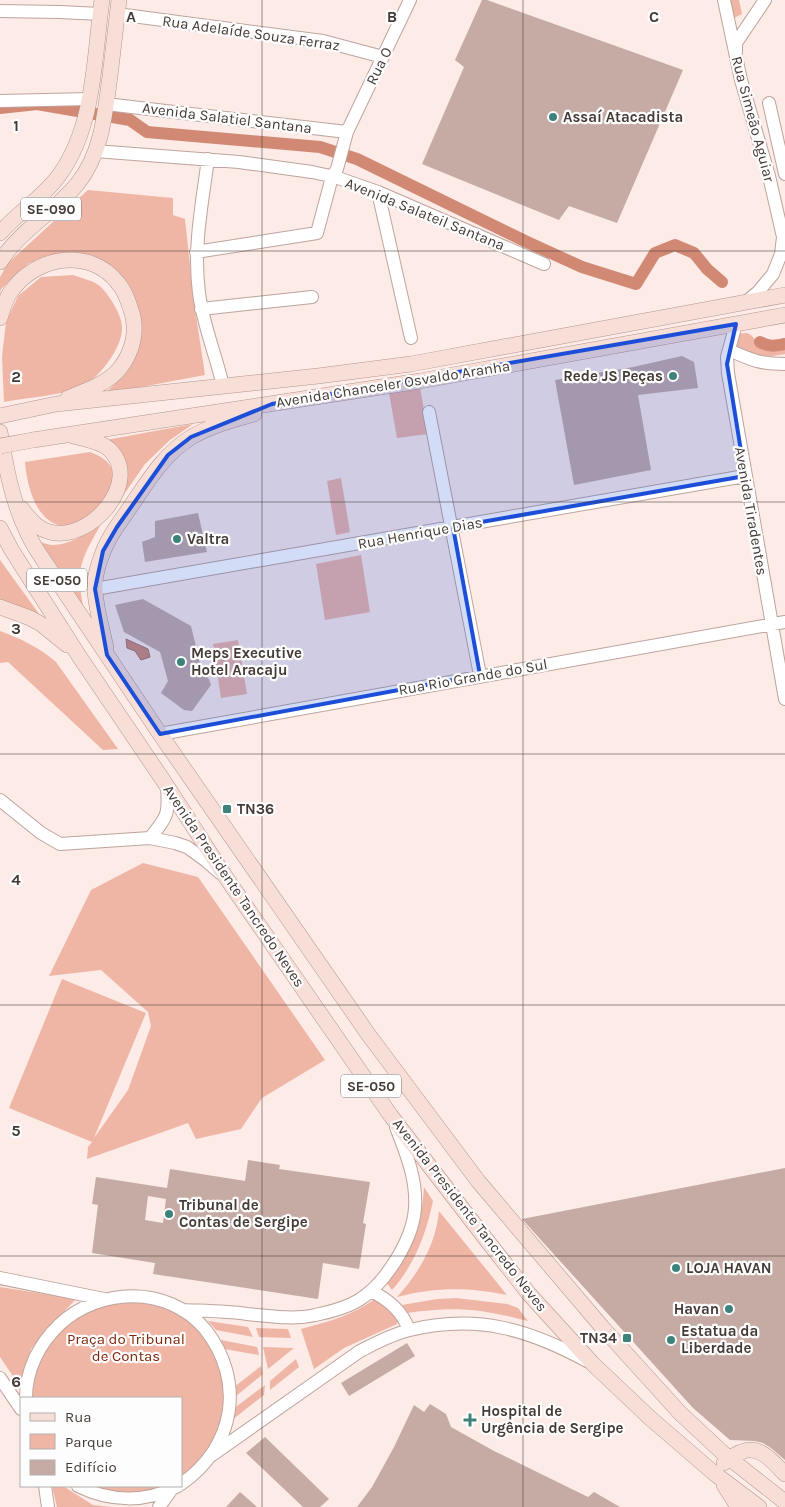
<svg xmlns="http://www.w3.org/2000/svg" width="785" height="1507" font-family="Karla,sans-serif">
	<rect width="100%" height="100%" fill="#fcebe6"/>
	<path fill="#efb6a6" d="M728,0H739L742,14L732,19Z
		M88,190L173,198V215L185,219L194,302L205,375L104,394C124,376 141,360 140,331C140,320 127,294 122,283L51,257L29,263L1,289L0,293V277L8,263Z
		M73,275C81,278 95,281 101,287C109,295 122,315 122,327C123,347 100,377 83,386C65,395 25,398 4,402L2,356L6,322L18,296L41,277Z
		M747,333C752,335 753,337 756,341C764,351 773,351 785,348V354L767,357L738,356L730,337L735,334Z
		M420,387L428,434L397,438L389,393Z
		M193,424L170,440L145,464L118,503L123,483L106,440Z
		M90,452C108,459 110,463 117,481L89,521C82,522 70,527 62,526C35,521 27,485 25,462Z
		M341,478L350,532L336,535L327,481Z
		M100,526C79,563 75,572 85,614L35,541C40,542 46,544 51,545C67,546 86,534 100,526Z
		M361,555L370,612L325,620L316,564Z
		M0,560L42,618L0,602Z
		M0,631C21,639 39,647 56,662L118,749L103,750L8,662L0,663Z
		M238,640L247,694L221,698L213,644Z
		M143,863L198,877L325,1060L262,1098L241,1129L196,1139L188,1123L87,1159L88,1147L92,1142L9,1108L62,979L146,1013L94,1138L128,1090L151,1026L148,1012L101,970L49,976L91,890Z
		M424,1187L433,1201C426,1234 415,1264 392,1290L386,1282C411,1256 422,1223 424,1187Z
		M439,1211L507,1295C467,1287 436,1287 397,1297C419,1273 436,1244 439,1211Z
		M0,1287L76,1299L53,1323L31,1349L23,1391L0,1357Z
		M123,1296L181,1310L195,1320L229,1382L224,1433L181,1484V1398H26L33,1362L70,1314Z
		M456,1298L507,1304L518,1308L528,1321C481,1309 456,1306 408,1313L402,1305L437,1299Z
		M375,1299L384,1301L398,1318L397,1324L344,1348L314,1369L301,1329C328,1322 353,1315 375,1299Z
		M208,1321L248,1327L253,1337L216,1330Z
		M256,1328L288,1329L291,1338L259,1337Z
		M221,1340L257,1347L259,1355L224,1349Z
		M263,1347L294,1348L268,1369Z
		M296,1359L299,1367L270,1390V1381Z
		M261,1366L263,1374L236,1396L234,1387Z
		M265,1385L264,1395L232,1420L233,1409Z
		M52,1486H63L93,1505L112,1507H57Z
		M78,1486H178L138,1499Z"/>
	<path fill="#d18974" stroke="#a77161" d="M126,639L148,649L150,657L141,660L135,651L127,648Z"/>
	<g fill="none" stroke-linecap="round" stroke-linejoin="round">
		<path stroke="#d18974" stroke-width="12" d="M0,108L37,104L130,120L147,132L320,147L357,159L527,242L582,267L636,284L655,253L675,245L694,253L707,269L722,282
			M760,342C769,347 775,346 785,344"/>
	</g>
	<path fill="#c6aba4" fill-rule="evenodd" d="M482,0H487L683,70L617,223L569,206L559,220L422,164L464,67L455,60Z
		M682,356L694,362L698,388L638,395L651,470L574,485L555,380L633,367Z
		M198,513L207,552L145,562L142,542L155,537V521Z
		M143,599L191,626L202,672L209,679L211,685L192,711L184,710L161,693L168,681L160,652L124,632L115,605Z
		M248,1160L280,1165L279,1169L370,1182L363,1223L366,1224L359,1269L323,1263L318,1299L153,1274L155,1263L92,1253L98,1205L92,1204L96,1177L167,1188L170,1169L245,1181ZM148,1196L166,1199L163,1223L145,1220Z
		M785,1168V1460L771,1448L763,1443L755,1441L730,1440L693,1408L522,1219Z
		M407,1343L415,1356L349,1396L341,1383Z
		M430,1404L446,1414L451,1427L494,1451L588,1497L594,1492L620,1507H357L372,1487L394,1447L414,1405L424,1412Z
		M265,1437L329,1499L320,1507H303L246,1453Z
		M240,1492L257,1507H226Z"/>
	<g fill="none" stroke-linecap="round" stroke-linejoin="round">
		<g stroke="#bea49c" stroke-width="14">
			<path id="minor" d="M724,0L741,80L769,176L783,237L781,254L773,274L758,292L746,302
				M0,11L60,12L100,14
				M117,14L323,41L383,57
				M736,52V43L765,0
				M0,101L89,99
				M769,103L785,174
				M106,104L347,132
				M95,151L239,162L312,172L335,177L378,192L544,264
				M208,159C202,204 193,248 199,293C203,325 216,355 223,386
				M378,192L411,338
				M196,252L317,233L332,177L337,169L347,132L410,0
				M201,309L312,297
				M736,324L727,357L728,373L785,699
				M729,350C752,360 759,364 785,364
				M429,412L480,675
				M95,589L745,476
				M160,734L785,622
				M0,800L41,833L60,844L150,838L175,843L187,847L205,860L220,873
				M150,838C168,816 169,814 167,786
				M0,1278L104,1299
				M371,1291C389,1300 402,1311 409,1330
				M182,1310C204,1311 226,1311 247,1314C270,1316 293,1320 315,1315C330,1312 346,1308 359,1300C385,1284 413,1240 415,1208C417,1179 406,1153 396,1127
				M0,1378L21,1409
				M26,1398C26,1370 39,1344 59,1325C99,1287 168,1285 205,1329C246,1381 235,1447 181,1484
				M212,1455L360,1351C376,1343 392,1334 410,1330C477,1314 528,1329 587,1361
				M45,1486L48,1507
				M78,1486C110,1502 146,1503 178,1486
				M159,1507L172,1489"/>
		</g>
		<g stroke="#b4968d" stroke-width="16">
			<path id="major" d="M0,233C18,212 44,197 60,174C95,125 94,57 102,0
				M0,262C20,230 55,212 78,183C102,153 105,113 110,76C113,50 116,25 119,0
				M0,318C3,308 6,297 12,290C37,256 90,247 118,283C125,291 128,300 131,310C138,329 133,352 120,368C109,383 85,391 68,398
				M0,416L56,404L318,376L411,364L785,295
				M0,432C6,467 12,502 28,534C32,543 38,552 44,561L160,734L368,1034L478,1181L602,1327L680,1413L724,1454L785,1502
				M33,440L420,381L785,315
				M21,508C29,518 37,529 50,532C89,543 144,482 109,449C100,441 84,439 73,436
				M0,528L11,549L79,656L167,786L227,879L391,1116L485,1238L529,1294L593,1364L650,1418L715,1474L759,1507
				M0,607L30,618L41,624L67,645
				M106,648C103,632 95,605 95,589C94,577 99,562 103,552C109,535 121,521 131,506C148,481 164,454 190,438C209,426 233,420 254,414
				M724,1463C729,1457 735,1455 741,1452C760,1444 773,1462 785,1474
				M724,1485L738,1507"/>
		</g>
		<use href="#minor" stroke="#fff" stroke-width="12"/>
		<use href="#major" stroke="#f7ded7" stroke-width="15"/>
		<g stroke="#b4968d" stroke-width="16" stroke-linecap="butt">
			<path id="major-bridge" d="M0,446L33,440"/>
		</g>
		<use href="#major-bridge" stroke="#f7ded7" stroke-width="15"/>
	</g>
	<path fill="#1d4ed8" fill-opacity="0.2" stroke="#1d4ed8" stroke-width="4" stroke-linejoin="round" d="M736,324L727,364L745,476L453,527L480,675L160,734L107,655L95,589L103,551L117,527L168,455L191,437L272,404Z"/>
	<path fill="none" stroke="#443a36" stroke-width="1" stroke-opacity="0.55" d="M262,0V1507M523,0V1507M0,251H785M0,502H785M0,754H785M0,1005H785M0,1256H785"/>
	<g fill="#3d837c" stroke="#fdfdfd" stroke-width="2">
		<circle cx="553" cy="117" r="5"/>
		<circle cx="673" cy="376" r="5"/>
		<circle cx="177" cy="539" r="5"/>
		<circle cx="181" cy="662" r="5"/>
		<rect x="222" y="804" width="10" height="10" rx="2.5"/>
		<circle cx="169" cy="1214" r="5"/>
		<circle cx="676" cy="1268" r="5"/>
		<circle cx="729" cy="1309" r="5"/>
		<rect x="622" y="1333" width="10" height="10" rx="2.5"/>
		<circle cx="671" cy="1340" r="5"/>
		<path d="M467.5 1412.5h5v5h5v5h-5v5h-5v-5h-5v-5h5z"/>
	</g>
	<g text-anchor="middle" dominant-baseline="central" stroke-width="4.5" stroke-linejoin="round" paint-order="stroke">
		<g fill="#fdfdfd" stroke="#7c7472" stroke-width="1">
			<rect x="21" y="197.5" width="60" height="23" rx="4"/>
			<rect x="27" y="568.5" width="60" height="23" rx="4"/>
			<rect x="341" y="1074.5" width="60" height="23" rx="4"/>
		</g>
		<g font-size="14" font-weight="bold" fill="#443a36">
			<text x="51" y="209">SE-090</text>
			<text x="57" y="580">SE-050</text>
			<text x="371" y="1086">SE-050</text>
		</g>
		<g font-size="15" fill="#443a36" stroke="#fdfdfd">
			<text transform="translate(251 33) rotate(8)">Rua Adelaíde Souza Ferraz</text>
			<text transform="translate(379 66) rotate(-64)">Rua O</text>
			<text transform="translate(227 118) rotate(7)">Avenida Salatiel Santana</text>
			<text transform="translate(753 119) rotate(75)">Rua Simeão Aguiar</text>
			<text transform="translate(425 214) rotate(22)">Avenida Salateil Santana</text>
			<text transform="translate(393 384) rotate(-9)">Avenida Chanceler Osvaldo Aranha</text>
			<text transform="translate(751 511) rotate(80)">Avenida Tiradentes</text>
			<text transform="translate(420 533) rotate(-10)">Rua Henrique Dias</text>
			<text transform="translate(473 677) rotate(-10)">Rua Rio Grande do Sul</text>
			<text transform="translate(234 886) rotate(56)">Avenida Presidente Tancredo Neves</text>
			<text transform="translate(470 1215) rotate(52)">Avenida Presidente Tancredo Neves</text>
		</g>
		<g font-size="15" font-weight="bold" fill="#443a36" stroke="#fdfdfd" text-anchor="start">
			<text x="563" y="117">Assaí Atacadista</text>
			<text x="663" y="376" text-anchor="end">Rede JS Peças</text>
			<text x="187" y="539">Valtra</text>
			<text x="191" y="653">Meps Executive<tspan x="191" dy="17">Hotel Aracaju</tspan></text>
			<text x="237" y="809">TN36</text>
			<text x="179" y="1205">Tribunal de<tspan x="179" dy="17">Contas de Sergipe</tspan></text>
			<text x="686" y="1268">LOJA HAVAN</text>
			<text x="719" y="1309" text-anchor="end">Havan</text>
			<text x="681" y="1331">Estatua da<tspan x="681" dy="17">Liberdade</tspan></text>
			<text x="617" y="1338" text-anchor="end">TN34</text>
			<text x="481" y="1411">Hospital de<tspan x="481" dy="17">Urgência de Sergipe</tspan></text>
		</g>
		<g font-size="15" fill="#7e270c" stroke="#fdfdfd">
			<text x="126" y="1339">Praça do Tribunal<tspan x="126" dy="17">de Contas</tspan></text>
		</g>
	</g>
	<g font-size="16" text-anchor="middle" font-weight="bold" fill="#443a36" stroke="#fdfdfd" stroke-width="4.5" stroke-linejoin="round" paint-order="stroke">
		<text x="131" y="22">A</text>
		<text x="392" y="22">B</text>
		<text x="654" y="22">C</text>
		<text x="16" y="131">1</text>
		<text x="16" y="382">2</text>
		<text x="16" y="634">3</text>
		<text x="16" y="885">4</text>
		<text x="16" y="1136">5</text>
		<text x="16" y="1387">6</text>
	</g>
	<rect x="20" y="1397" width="162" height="90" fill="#fdfdfd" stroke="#b3afad"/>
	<rect x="30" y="1413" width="25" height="8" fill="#f7ded7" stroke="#b3afad"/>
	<text x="65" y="1422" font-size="15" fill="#443a36">Rua</text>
	<rect x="30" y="1434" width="25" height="15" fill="#efb6a6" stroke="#b3afad"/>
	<text x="65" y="1447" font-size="15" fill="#443a36">Parque</text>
	<rect x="30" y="1460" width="25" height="15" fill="#c6aba4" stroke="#b3afad"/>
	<text x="65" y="1472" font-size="15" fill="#443a36">Edifício</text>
</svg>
